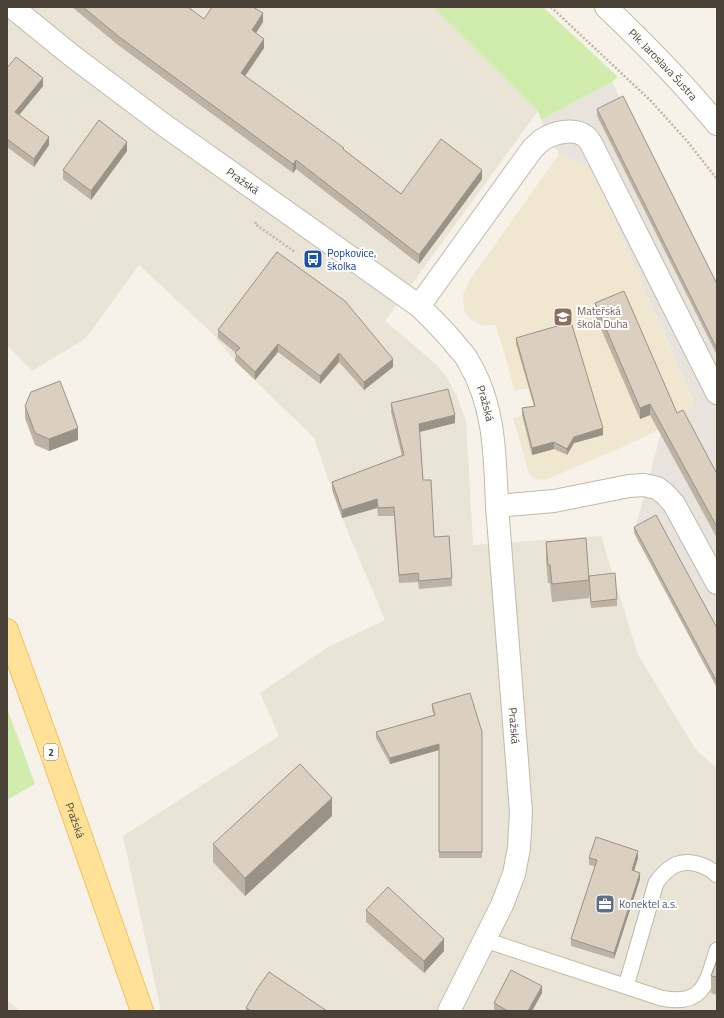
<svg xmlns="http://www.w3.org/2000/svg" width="724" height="1018" font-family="'Titillium Web',sans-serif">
	<rect width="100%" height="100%" fill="#f6f2e9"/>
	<path fill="#eae4d6" d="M7,7H433L538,111L385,321L436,364L446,376L457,397L466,420L473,545L601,536L638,655L696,750L717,768V1011H161L123,836L279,736L260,693L328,647L385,620L342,518L314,438L235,361L213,334L139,265L86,338L32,371L7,345Z
		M7,1001L21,1011H7Z"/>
	<path fill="#e8e3dd" d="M612,82L717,291V688L634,533L661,433L679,414L695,405L592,168L559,154L541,120Z"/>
	<path fill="#f0e7d1" d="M559,154L592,168L695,406L679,414L658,430L625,446L545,480L534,479L529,473L513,418L522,415L535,412L528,388L515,391L496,325L483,326L471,320L466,314L464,309L463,295L469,281Z"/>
	<path fill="#d1edae" d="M433,7H543L618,77L612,82L541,120L538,111Z
		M7,708L35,784L7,800Z"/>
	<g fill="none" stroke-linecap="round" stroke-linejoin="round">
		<g stroke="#c2baaa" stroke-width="17">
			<path id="lane" d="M485,940L661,998C703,1007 707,983 717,950
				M626,986L656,883C661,876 667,869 675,865C689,859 707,865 717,875"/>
		</g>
		<g stroke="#c2baaa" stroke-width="24">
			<g id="street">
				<path id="s1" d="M12,7L71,55L164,125L419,306C433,320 447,333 459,349C462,352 466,356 468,361C495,405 495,456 497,506L521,812L519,848L514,874L502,905L449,1011"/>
				<path id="s2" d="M606,7C645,44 683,83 717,124"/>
				<path d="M419,306L533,148C536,146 539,142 542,140C554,132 574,128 585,136C589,139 591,143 593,147L717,393"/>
				<path d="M497,506L554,501L629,486L644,485L657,488L665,494L674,504L717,583"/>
			</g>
		</g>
		<g stroke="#efc25e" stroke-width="24">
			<g id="primary">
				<path id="s3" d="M7,630L48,743L142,1011"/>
			</g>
		</g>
		<path stroke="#c5b69a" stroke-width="2.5" stroke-dasharray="2 2" stroke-linecap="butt" d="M551,7L651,101L687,141L717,179
			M256,222L255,224L295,252"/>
		<use href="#lane" stroke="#fff" stroke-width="15"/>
		<use href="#street" stroke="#fff" stroke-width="22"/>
		<use href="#primary" stroke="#ffe198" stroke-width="22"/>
	</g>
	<path fill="#bcb3a5" d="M72,7H188L204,19L263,22L256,33L264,48L245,76L344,150L401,194L482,179L419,264L296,169L293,173L118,45Z
		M7,68L43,86L19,115L49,145L34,167L7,147Z
		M597,109L717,284V355L597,116Z
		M127,151L91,200L63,179V170Z
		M277,252L393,367L364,390L339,362L320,384L278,352L255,380L235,361L236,353L218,338V330Z
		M595,303L677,413L717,474V538L650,415L640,419L595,315Z
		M516,338L603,435L574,443L567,455L554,449L532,455L522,415V408L534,406L516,344Z
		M391,403L455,423L420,432L423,480L434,537L452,578V586L419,589L418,582L399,583L394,516H378L377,508L342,518L332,490V482L402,456L391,412Z
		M25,406L78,440L49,451L35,445L25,418Z
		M634,527L717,628V688L634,533Z
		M546,542L589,576L617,599V606L591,608L589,593V598L552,602L550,583H548L546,560Z
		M432,704L482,732V858H439V750L390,764L376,738V732L434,715L432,710Z
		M332,816L245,896L213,862V844Z
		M589,858H638L634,871L640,879L614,959L571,946V939L595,866L589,865Z
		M366,910L444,951L424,973L366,922Z
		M717,960V995L711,993V976Z
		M542,993L532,1011H496L494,1010V1003Z
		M246,1008L327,1011H246Z"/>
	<path fill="#999286" d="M263,13V22L252,39V30Z
		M264,39V48L241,82V73Z
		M43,78V86L15,120V112Z
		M49,137V145L34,167V159Z
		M127,142V151L91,200V191Z
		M296,160V169L293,173V164Z
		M482,170V179L419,264V255Z
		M278,344V352L255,380V372Z
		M339,353V362L320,384V376Z
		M393,359V367L364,390V382Z
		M650,404V415L640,419V408Z
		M455,415V423L419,432V424Z
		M78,428V440L49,451V439Z
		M603,428V435L574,443L567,455V449L574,437Z
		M554,442V449L532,455V448Z
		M377,499V508L342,518V510Z
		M439,744V750L390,764V758Z
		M332,798V816L245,896V878Z
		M638,851V858L632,877V870Z
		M640,873V879L614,959V953Z
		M444,939V951L424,973V961Z
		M542,986V993L532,1011H528Z"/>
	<path fill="#dbd0c0" stroke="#999286" d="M83,7H188L204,19L212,7H253L263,13L252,30L264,39L241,73L295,112L344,148L343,149L401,194L441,139L482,170L419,255L296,160L293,164L118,36Z
		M16,57L43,78L15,112L49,137L34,159L7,139V68Z
		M623,96L717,284V349L597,109Z
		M99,120L127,142L91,191L63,170Z
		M277,252L345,301L393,359L364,382L339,353L320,376L278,344L255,372L235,353L240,348L218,330Z
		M624,291L677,413L683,410L717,474V527L650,404L640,408L595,303Z
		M571,322L603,428L574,437L567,449L554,442L532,448L522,408L535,406L516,338Z
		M60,381L78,428L49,439L35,433L25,406L31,392Z
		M448,389L455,415L419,424L423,480H431L434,537L449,536L452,578L419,581L418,573L399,575L394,507L378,508L377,499L342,510L332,482L404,455L391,403Z
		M656,515L717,628V682L634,527Z
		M586,538L589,580L552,584L550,565H548L546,542Z
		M615,573L617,599L591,602L589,576Z
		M470,693L482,732V852H439V744L390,758L376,732L435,715L432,704Z
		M300,764L332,798L245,878L213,844Z
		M596,837L638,851L632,870L640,873L614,953L571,939L597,860L589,858Z
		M388,887L444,939L424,961L366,910Z
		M717,960V977L711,976Z
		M511,970L542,986L528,1011H508L494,1003Z
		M269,972L327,1011H251L246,1008L257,989Z"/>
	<defs>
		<g id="bus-square" transform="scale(1)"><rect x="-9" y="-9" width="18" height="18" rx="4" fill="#1a4fb4" stroke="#fff"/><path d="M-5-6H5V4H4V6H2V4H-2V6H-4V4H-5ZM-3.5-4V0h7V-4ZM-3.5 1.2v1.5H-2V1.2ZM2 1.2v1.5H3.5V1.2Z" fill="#fff"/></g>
		<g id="school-square" transform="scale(1)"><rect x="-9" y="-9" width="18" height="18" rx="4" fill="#8d6e63" stroke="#fff"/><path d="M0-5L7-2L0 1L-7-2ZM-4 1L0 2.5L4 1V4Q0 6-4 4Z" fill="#fff"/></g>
		<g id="office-square" transform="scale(1)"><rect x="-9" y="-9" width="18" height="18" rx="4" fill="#5c6f8a" stroke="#fff"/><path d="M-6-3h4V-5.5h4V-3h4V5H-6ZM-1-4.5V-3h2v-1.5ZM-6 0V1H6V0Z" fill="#fff"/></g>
	</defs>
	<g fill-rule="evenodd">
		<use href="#bus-square" x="313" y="259"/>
		<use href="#school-square" x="563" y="317"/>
		<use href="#office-square" x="605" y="904"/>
	</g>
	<g text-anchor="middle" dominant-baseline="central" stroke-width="4" stroke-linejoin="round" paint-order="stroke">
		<rect fill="#fff" stroke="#807b72" stroke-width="1" x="44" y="744" width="14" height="16" rx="3"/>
		<g font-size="10" font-weight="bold" fill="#4a4236">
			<text x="51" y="752">2</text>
		</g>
		<g font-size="11" fill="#4a4236" stroke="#fff">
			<text stroke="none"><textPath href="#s2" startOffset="81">Plk. Jaroslava Šustra</textPath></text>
			<text stroke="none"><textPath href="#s1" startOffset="289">Pražská</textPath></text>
			<text stroke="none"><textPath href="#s1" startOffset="625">Pražská</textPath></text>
			<text stroke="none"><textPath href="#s1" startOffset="949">Pražská</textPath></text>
			<text stroke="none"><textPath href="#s3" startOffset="202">Pražská</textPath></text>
		</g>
		<g font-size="11" fill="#164399" stroke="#fff" text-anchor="start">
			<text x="327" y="253">Popkovice,<tspan x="327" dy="13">školka</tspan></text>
		</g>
		<g font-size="11" fill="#785e54" stroke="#fff" text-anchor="start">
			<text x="577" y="311">Mateřská<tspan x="577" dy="13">škola Duha</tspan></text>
		</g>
		<g font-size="11" fill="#4e5e75" stroke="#fff" text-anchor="start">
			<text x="619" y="904">Konektel a.s.</text>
		</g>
	</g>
	<rect width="724" height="1018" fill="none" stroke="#4a4236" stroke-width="16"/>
</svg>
